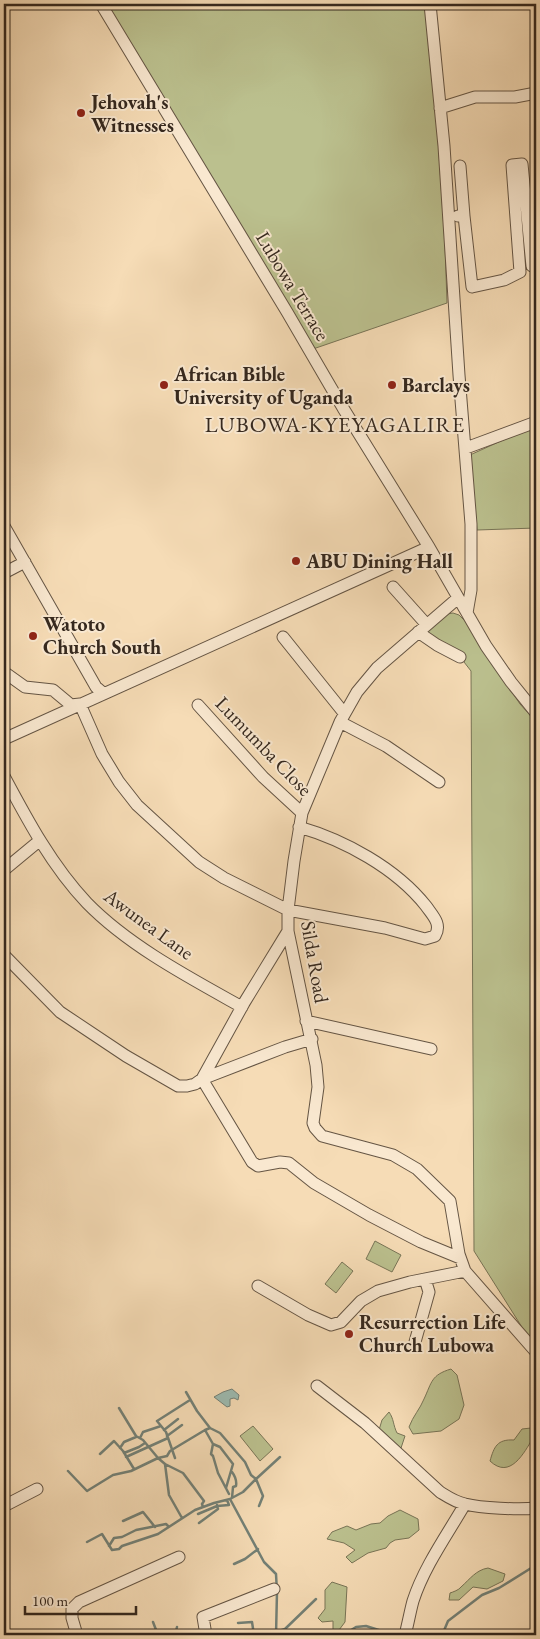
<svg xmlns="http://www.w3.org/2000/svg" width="540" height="1639" font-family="'EB Garamond',serif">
	<rect width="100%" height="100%" fill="#f6dcb6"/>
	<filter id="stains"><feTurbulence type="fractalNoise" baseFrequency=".004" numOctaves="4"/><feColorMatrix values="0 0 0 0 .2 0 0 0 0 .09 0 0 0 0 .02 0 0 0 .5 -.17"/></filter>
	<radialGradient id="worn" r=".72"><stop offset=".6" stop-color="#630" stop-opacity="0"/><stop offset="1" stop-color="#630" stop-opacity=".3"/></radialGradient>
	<path fill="#bbc08e" stroke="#787456" d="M107,4H429L445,244L447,303L313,349Z
		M536,425V528L477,530L470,455Z
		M453,613L459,615L465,621L520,704L536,722V1346L525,1332L474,1251L471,671L464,662L463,654L441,643L425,631L447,614Z
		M375,1241L401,1255L392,1272L366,1259Z
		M342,1262L353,1271L336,1293L325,1284Z
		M451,1369L457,1375L464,1405L459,1419L441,1431L413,1434L409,1427C413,1416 420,1409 424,1399C432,1382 431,1375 451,1369Z
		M389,1412C394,1419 393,1425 397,1433L405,1436L401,1448L396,1447L379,1430L382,1420Z
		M253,1426L273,1449L260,1461L240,1436Z
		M531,1428L533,1438C524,1453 510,1480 490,1461C494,1447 497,1439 514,1440L522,1429Z
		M400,1510L418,1519L419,1530L409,1538L395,1540L390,1543L386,1548L368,1553L352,1563L346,1557L355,1550L344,1543L327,1539L332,1532L347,1526L356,1530L371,1524L380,1523L388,1516Z
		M488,1568L505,1574L503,1581L487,1589L473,1587L459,1600H449L450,1593C453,1592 459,1590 461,1587C470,1579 476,1570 488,1568Z
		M332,1582L347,1587L345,1622L339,1630H333V1621L322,1622L318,1618L325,1609V1590Z"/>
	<path fill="#9dbbb1" stroke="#738076" d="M232,1389L239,1395L238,1400L234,1398L230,1399V1406L227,1407L214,1397L223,1392Z"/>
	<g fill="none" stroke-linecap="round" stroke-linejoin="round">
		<path stroke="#738076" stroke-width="2.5" d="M186,1392L197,1411L210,1428L220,1433L245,1462L251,1475L256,1479L243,1492L230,1499L264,1562L276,1574L277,1592L276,1635
			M119,1408L136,1436L143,1440L158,1458L165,1464L183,1473L204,1501L202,1504L203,1507
			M210,1428L205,1430L213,1444L211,1454L213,1456L218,1473L229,1494
			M164,1430L178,1419
			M167,1436L182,1425
			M140,1438L143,1432L161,1426
			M213,1444L220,1447L233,1464L226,1488
			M120,1448L124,1442L136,1437
			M124,1453L139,1447L145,1443
			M100,1454L114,1441L123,1451L134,1469
			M126,1457L168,1438
			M175,1458L166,1432L157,1421L190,1400
			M165,1464L169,1495L182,1518
			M68,1471L87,1491L113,1475L131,1471L158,1458L167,1456L170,1451L205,1430
			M232,1472C235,1476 237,1480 236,1486L233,1487L232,1498
			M259,1506L263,1496L256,1479L280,1457
			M198,1514L217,1506L229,1505L227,1500
			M123,1521L143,1512L155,1527
			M199,1523L218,1509L217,1505
			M87,1542L102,1534L112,1550L119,1549L122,1546L158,1534L195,1510L214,1503L230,1499
			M109,1546L114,1538L122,1537L136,1530L166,1524L168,1526
			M234,1564L245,1559L258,1549
			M153,1622L158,1635
			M238,1623L252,1622L254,1635
			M414,1631L434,1635L443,1633L448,1621L482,1595L499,1588L536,1565
			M276,1632L285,1629L316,1599
			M239,1633H254
			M175,1635L177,1627
			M343,1635L356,1627L366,1626L385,1632H402"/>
		<g stroke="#655544" stroke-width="13">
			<path id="minor" d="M101,4L287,312L343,408L429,547L486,646L511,682L536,713
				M430,4L444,146L459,375L471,524V590L467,613
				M440,108L475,97H515L536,93
				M458,216H464L460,166
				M464,216L472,287L504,280L520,272L512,165L522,164L532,266
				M466,448L536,422
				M4,526L96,687L103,693
				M4,573L25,562
				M393,587L427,625
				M458,598L377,668L357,692L340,722L302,813L294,861L288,910V931L316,1065L318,1087L313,1123L315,1128L322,1136L393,1155L417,1169L450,1201L459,1254L465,1271L536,1352
				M418,632L437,645L460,657
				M283,637L344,713
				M4,672L25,687L53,690L71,705L80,704L102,754L119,782L137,805L199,862L224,878L288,910L385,928L425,939L435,936C442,924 433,916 426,906C396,868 344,840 299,827
				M198,705L263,777L302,813
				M340,722L386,746L439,782
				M4,739L429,547
				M4,776C28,821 52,866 87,903C129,946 190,978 242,1007
				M4,870L39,841
				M4,955L60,1012L126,1056L178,1086H187L195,1084L202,1079L244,1003L288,931
				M306,1021L431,1049
				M312,1039L285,1047L202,1079L252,1162L258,1166L280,1162L289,1163L314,1183L369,1215L421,1242L460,1258
				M258,1286L308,1315L331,1325L341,1322L361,1301L378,1291L410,1282L465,1271
				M415,1342L429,1292L425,1279
				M317,1386L365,1423L440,1492C448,1497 455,1502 465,1504C481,1508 519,1510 536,1508
				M4,1506L37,1489
				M77,1635L72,1618V1609L79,1602L179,1557
				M206,1635L203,1617L274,1589
				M405,1635C408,1624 410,1612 413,1601C424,1567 447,1535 465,1504"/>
		</g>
		<use href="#minor" stroke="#f9e8d0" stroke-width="11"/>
	</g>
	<g fill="#8f2418" stroke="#f9e8d0" stroke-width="2">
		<circle cx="81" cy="113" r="5"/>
		<circle cx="164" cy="385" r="5"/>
		<circle cx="392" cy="385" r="5"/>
		<circle cx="296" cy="561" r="5"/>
		<circle cx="33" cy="636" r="5"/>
		<circle cx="349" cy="1334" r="5"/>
	</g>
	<g text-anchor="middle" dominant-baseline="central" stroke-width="4" stroke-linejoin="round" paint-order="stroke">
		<g font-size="20" font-weight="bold" fill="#35281e" stroke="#f9e8d0" text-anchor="start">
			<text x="91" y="102">Jehovah's<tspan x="91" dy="23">Witnesses</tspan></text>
			<text x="174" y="374">African Bible<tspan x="174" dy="23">University of Uganda</tspan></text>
			<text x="402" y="385">Barclays</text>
			<text x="306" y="561">ABU Dining Hall</text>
			<text x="43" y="624">Watoto<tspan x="43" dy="23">Church South</tspan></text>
			<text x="359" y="1322">Resurrection Life<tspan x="359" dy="23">Church Lubowa</tspan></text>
		</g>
		<g font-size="20" fill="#35281e" stroke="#f9e8d0">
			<text transform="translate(293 286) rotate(59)">Lubowa Terrace</text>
			<text transform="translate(264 746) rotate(46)">Lumumba Close</text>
			<text transform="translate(149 924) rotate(36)">Awunea Lane</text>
			<text transform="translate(315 962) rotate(80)">Silda Road</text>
		</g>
		<g font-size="22" letter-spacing="1" fill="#35281e" stroke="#f9e8d0">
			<text x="335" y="424">LUBOWA-KYEYAGALIRE</text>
		</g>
	</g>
	<rect width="540" height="1639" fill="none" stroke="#f6dcb6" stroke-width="20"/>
	<rect x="5" y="5" width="530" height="1629" fill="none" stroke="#35281e" stroke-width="2.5"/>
	<rect x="10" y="10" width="520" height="1619" fill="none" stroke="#35281e"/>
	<path d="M25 1606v8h111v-8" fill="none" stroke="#35281e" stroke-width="2.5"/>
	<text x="32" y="1606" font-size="15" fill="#35281e" stroke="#f9e8d0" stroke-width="4" paint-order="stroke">100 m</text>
	<rect width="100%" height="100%" filter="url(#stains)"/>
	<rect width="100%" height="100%" fill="url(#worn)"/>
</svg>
